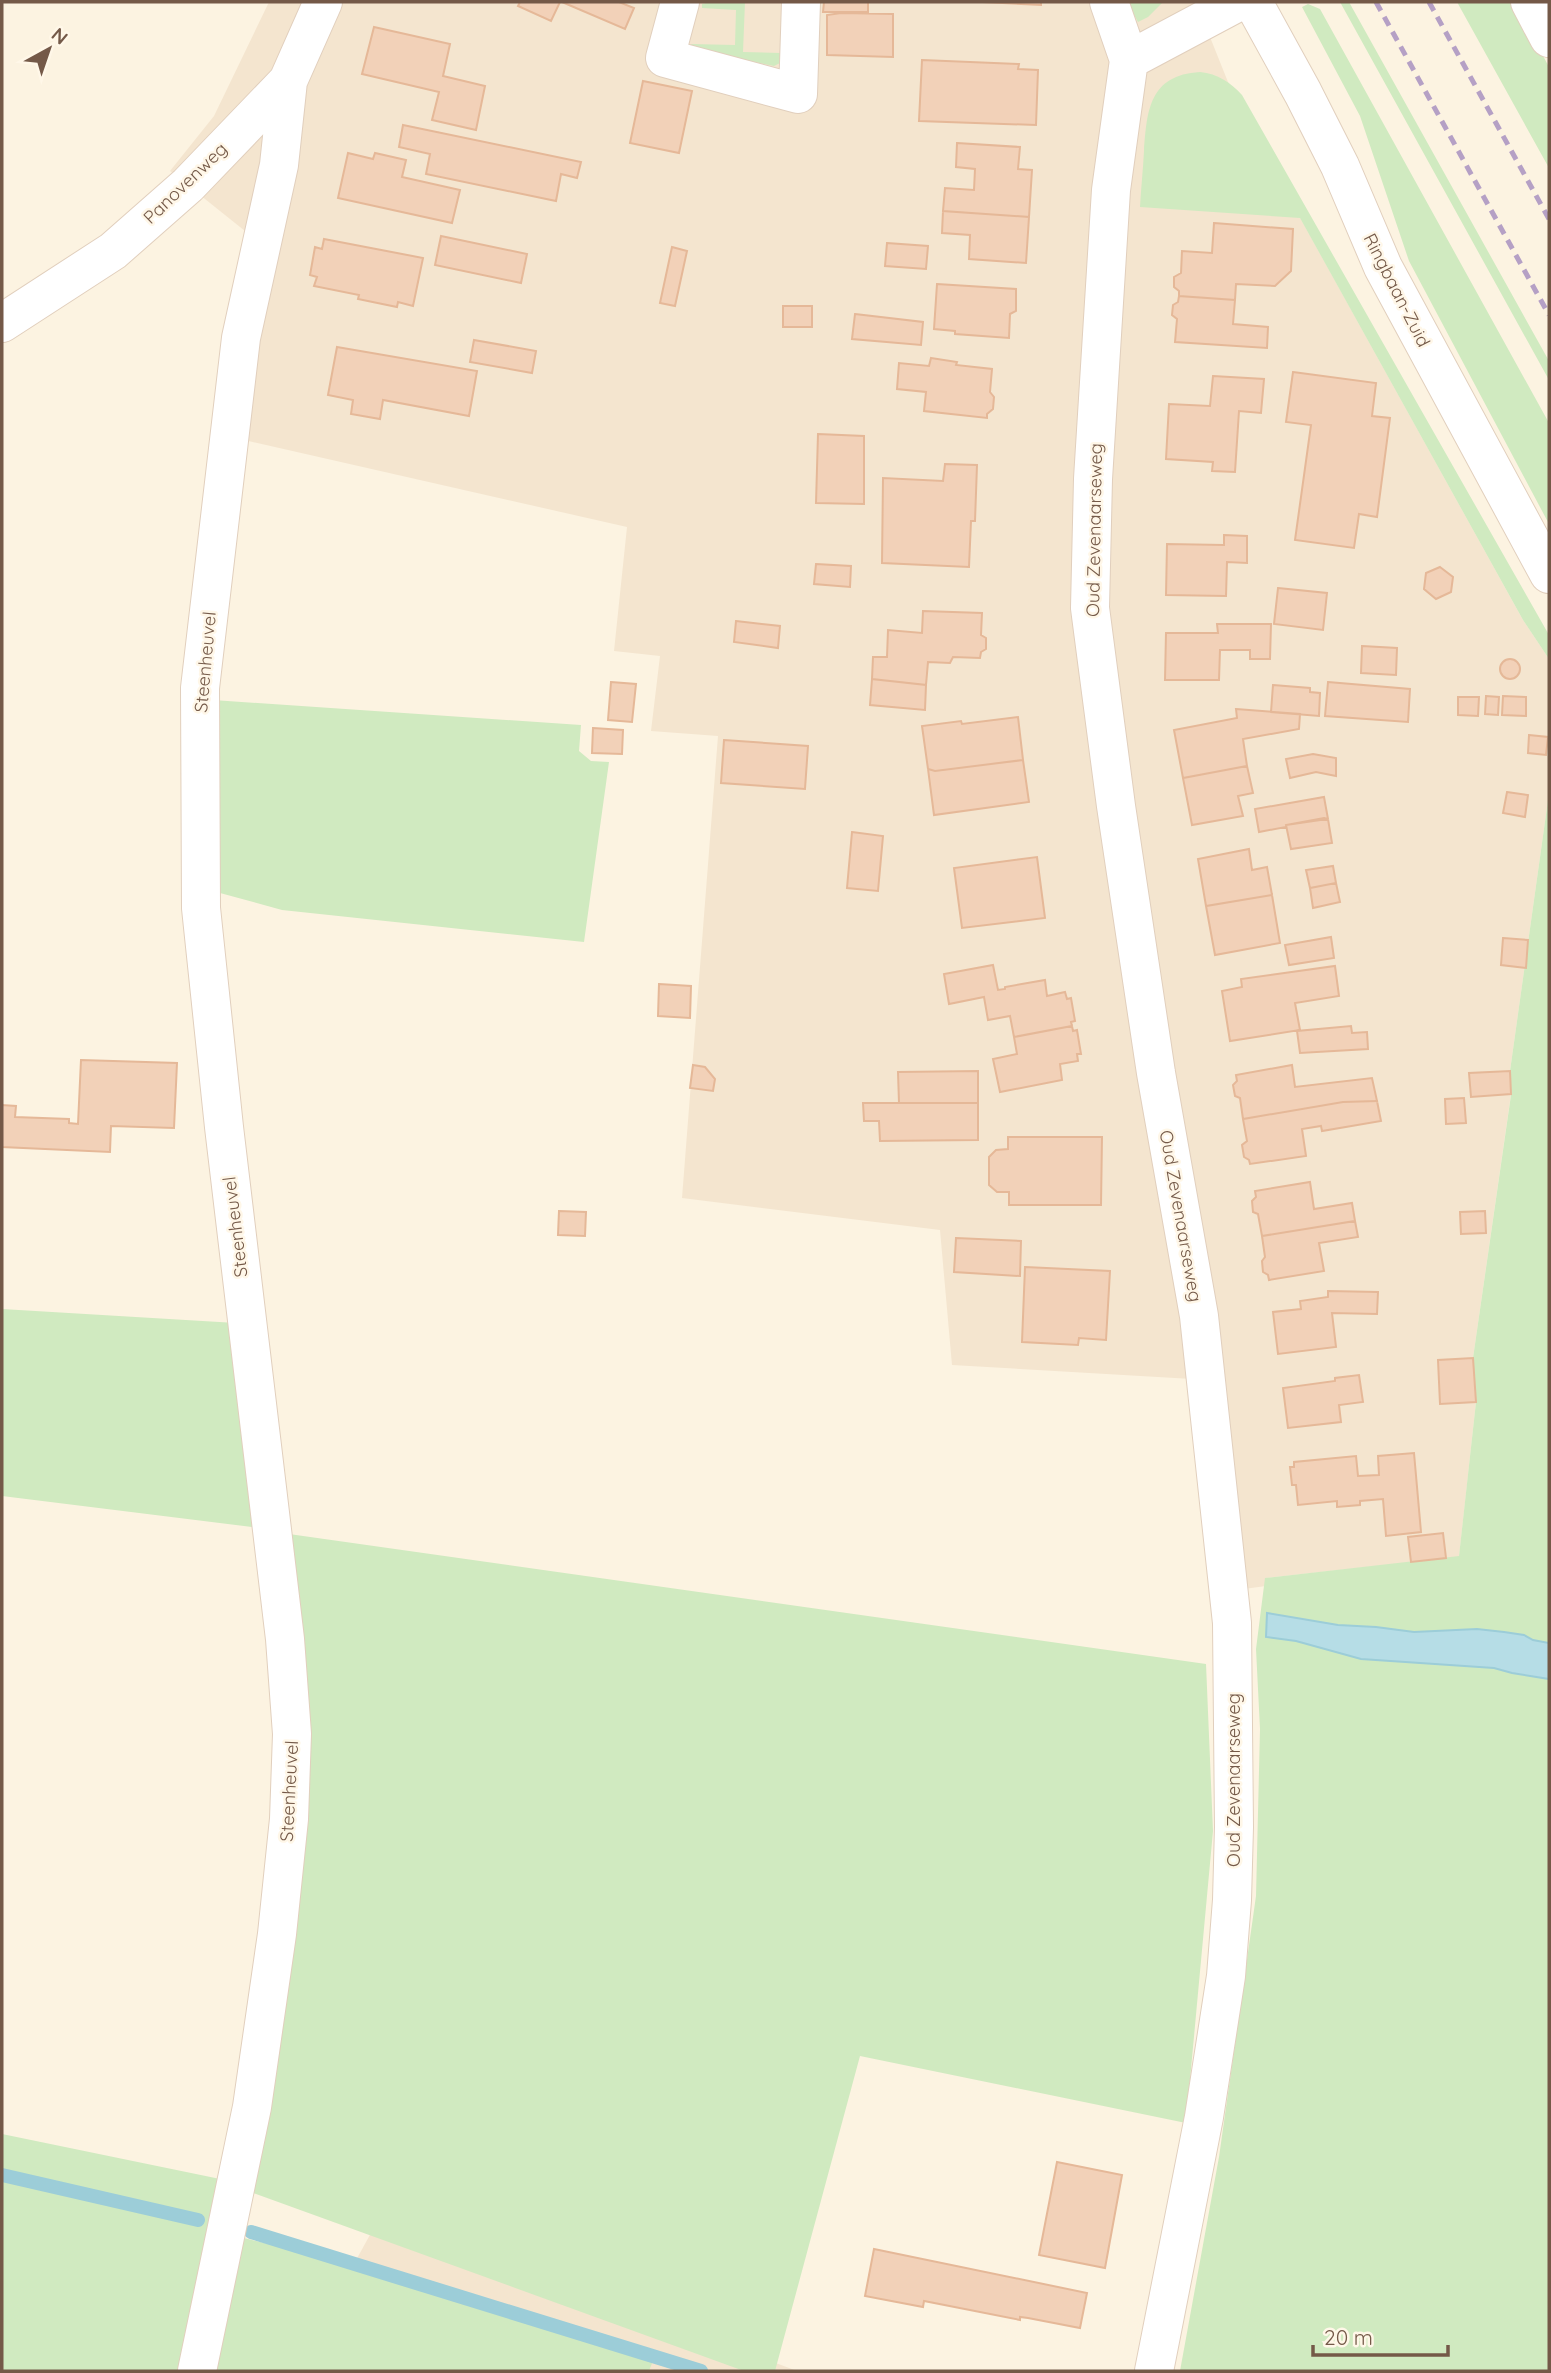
<svg xmlns="http://www.w3.org/2000/svg" width="1551" height="2373" font-family="Quicksand,sans-serif">
	<rect width="100%" height="100%" fill="#fcf3e1"/>
	<path fill="#f4e5cf" d="M269,2H1196L1236,102L1523,620L1549,659V793L1510,1071L1511,1094L1473,1358L1476,1402L1459,1557L1266,1578V1586L1214,1593L1192,1379L952,1365L940,1230L682,1198L718,736L651,731L660,656L614,651L627,527L213,433L245,231L170,171L214,116Z
		M382,2213L797,2371H295Z"/>
	<path fill="#d0eac0" d="M710,2H745L743,52L781,53L780,63L774,66L693,49L691,44L735,45L736,10L702,8V4Z
		M1127,2H1163L1148,17L1138,22Z
		M1340,2H1349L1549,361V380Z
		M1457,2H1514L1549,67V168Z
		M1308,4L1320,9L1549,423V524L1409,261L1360,116L1302,7Z
		M1200,72C1218,74 1230,82 1242,95L1549,635V659L1523,620L1300,218L1140,207C1141,188 1143,170 1144,151C1147,111 1149,75 1200,72Z
		M213,700L581,725L579,751L591,761L609,762L584,942L282,910L220,893Z
		M1549,793V1643L1533,1640L1524,1635L1504,1632L1477,1629L1414,1632L1376,1627L1338,1625L1267,1613L1266,1636L1296,1641L1361,1659L1494,1668L1512,1673L1549,1679V2371H1180L1219,2157L1256,1896L1260,1729L1256,1649L1265,1578L1459,1556L1476,1402L1473,1358L1511,1095L1510,1071Z
		M2,1309L236,1323L260,1528L2,1496Z
		M289,1534L1206,1664L1213,1831L1186,2123L860,2056L775,2371H744L248,2191Z
		M2,2134L225,2180L186,2371H2Z
		M236,2236L321,2257L654,2358L649,2371H210Z"/>
	<path fill="#b6dde6" stroke="#9ccdd8" stroke-width="2" d="M1267,1613L1338,1625L1376,1627L1414,1632L1477,1629L1504,1632L1524,1635L1533,1640L1549,1643V1679L1512,1673L1494,1668L1361,1659L1296,1641L1266,1637Z"/>
	<g fill="none" stroke-linecap="round" stroke-linejoin="round">
		<path stroke="#9ccdd8" stroke-width="14" d="M2,2175L198,2220
			M251,2232L701,2371"/>
	</g>
	<path fill="#f2d1b8" stroke="#e5b898" stroke-width="2" d="M520,2H560L551,21L518,6Z
		M562,2H619L634,8L625,29Z
		M824,2H868V12H823Z
		M982,2H1041V5Z
		M841,13L893,14V57L827,55V15Z
		M374,27L450,44L443,76L485,86L476,130L432,120L439,92L362,74Z
		M922,60L1019,64L1018,69L1038,70L1036,125L919,121Z
		M643,81L692,91L679,153L630,143Z
		M403,125L581,162L577,178L561,174L556,201L426,174L430,154L399,147Z
		M957,143L1020,147L1018,169L1032,170L1029,217L943,211L945,188L974,190L975,169L956,167Z
		M348,153L373,159L375,153L406,160L402,177L460,190L452,223L338,198Z
		M943,211L1029,217L1026,263L969,259L970,235L942,233Z
		M1214,223L1293,229L1291,271L1275,286L1236,284L1235,300L1179,296V291L1174,287V277L1181,273L1182,251L1212,253Z
		M441,236L527,254L521,283L435,265Z
		M324,239L423,258L413,306L398,302L397,307L358,299L359,295L314,286L317,277L310,275L315,247L322,249Z
		M887,243L928,246L926,269L885,266Z
		M672,247L687,251L675,306L660,303Z
		M937,284L1016,289V311L1010,314L1009,338L955,334V331L934,329Z
		M1179,296L1235,300L1233,324L1268,327L1267,348L1175,342L1177,319L1172,315L1173,305L1178,302Z
		M783,306H812V327H783Z
		M855,314L923,322L921,345L852,339Z
		M474,340L536,351L532,373L470,362Z
		M337,347L477,371L469,416L383,400L380,419L351,414L353,400L328,395Z
		M931,358L957,362L956,365L992,369L990,392L994,397L993,409L987,414V418L924,411L926,392L897,389L899,363L929,366Z
		M1293,372L1376,383L1372,416L1390,418L1377,517L1359,514L1354,548L1295,540L1311,425L1286,422Z
		M1213,376L1264,379L1261,413L1239,411L1235,472L1212,471L1213,462L1166,459L1169,404L1210,406Z
		M818,434L864,436V504L816,503Z
		M945,464L977,465L975,521H971L969,567L882,563L883,478L943,481Z
		M1224,535L1247,536V563L1227,562L1226,596L1166,595L1167,544L1224,545Z
		M816,564L851,566L850,587L814,584Z
		M1440,567L1453,577L1451,592L1436,599L1424,589L1426,573Z
		M1278,588L1327,593L1323,630L1274,624Z
		M923,611L982,613L981,635L986,638V649L981,652L980,658L953,657L950,663L928,662L926,685L872,679L873,657H887L888,630L922,633Z
		M736,621L780,626L778,648L734,642Z
		M1217,624H1271L1270,659H1250V650H1220L1219,680H1165L1166,633H1218Z
		M1362,646L1397,648L1396,675L1361,673Z
		M1500 669a10 10 0 1 1 20 0a10 10 0 1 1-20 0Z
		M872,679L926,685L925,710L870,705Z
		M611,682L636,684L632,722L608,720Z
		M1328,682L1410,689L1408,722L1325,716Z
		M1273,685L1310,688V692L1320,693L1319,716L1271,712Z
		M1486,696L1499,697L1498,715L1485,714Z
		M1503,696L1526,697V716L1502,715Z
		M1458,697H1479L1478,716L1458,715Z
		M1236,709L1300,714L1299,729L1243,739L1247,766L1183,778L1174,730L1237,718Z
		M1018,717L1023,760L935,771L928,769L922,726L961,721L962,724Z
		M593,728L623,730L622,754L592,753Z
		M1529,735L1548,737L1546,755L1528,753Z
		M724,740L808,746L805,789L721,783Z
		M1313,754L1336,758V776L1316,772L1290,778L1286,759Z
		M1023,760L1029,802L934,815L928,769L935,771Z
		M1247,766L1253,793L1238,796L1243,816L1192,825L1183,778Z
		M1507,792L1528,795L1525,817L1503,813Z
		M1324,797L1328,819L1286,825V827L1259,832L1255,809Z
		M1324,818L1328,819L1332,843L1291,849L1286,825Z
		M852,832L883,836L878,891L847,888Z
		M1249,849L1252,870L1267,867L1272,895L1206,906L1198,859Z
		M1037,857L1045,918L962,928L954,868Z
		M1333,866L1336,883L1310,888L1306,870Z
		M1336,883L1340,902L1313,908L1310,888Z
		M1272,895L1280,943L1215,955L1206,906Z
		M1331,937L1334,958L1289,965L1285,945Z
		M1503,938L1528,940L1526,968L1501,965Z
		M993,965L998,990L1005,989V987L1045,980L1047,996L1065,992L1067,999L1071,998L1075,1021L1071,1022L1072,1026L1014,1037L1010,1016L988,1020L984,997L949,1004L944,974Z
		M1335,966L1339,996L1295,1003L1300,1030L1230,1041L1222,991L1242,987L1241,979Z
		M659,984L691,986L690,1018L658,1016Z
		M1072,1026L1073,1031L1077,1030L1081,1054H1077L1078,1061L1060,1064L1062,1080L1000,1092L993,1059L1017,1054L1014,1037Z
		M1351,1026L1352,1033L1367,1032L1368,1049L1300,1053L1297,1031Z
		M81,1060L177,1063L174,1128L111,1126L110,1152L2,1147V1105L16,1106L15,1117L69,1119V1123L78,1124Z
		M693,1065L705,1067L715,1079L713,1091L690,1088Z
		M1292,1065L1295,1087L1372,1078L1377,1101L1343,1102L1243,1119L1240,1098L1235,1096L1233,1085L1237,1081L1236,1075Z
		M978,1071V1103H899L898,1072Z
		M1510,1071L1511,1094L1471,1097L1469,1073Z
		M1464,1098L1466,1123L1446,1124L1445,1099Z
		M1377,1101L1381,1121L1322,1131L1321,1126L1302,1129L1306,1156L1250,1164L1249,1160L1244,1157L1242,1145L1247,1141L1243,1119L1343,1102Z
		M863,1103H978V1140L880,1141L879,1121H864Z
		M1008,1137H1102L1101,1205H1009V1192H997L989,1185V1157L996,1150L1008,1149Z
		M1310,1182L1314,1209L1352,1203L1355,1221L1262,1236L1258,1214L1253,1212L1252,1201L1256,1197L1255,1191Z
		M559,1211L586,1212L585,1236L558,1235Z
		M1485,1211L1486,1233L1461,1234L1460,1212Z
		M1355,1221L1358,1237L1319,1243L1324,1271L1269,1280L1268,1275L1263,1272L1262,1261L1265,1257L1262,1236Z
		M956,1238L1021,1241L1020,1276L954,1272Z
		M1025,1267L1110,1271L1106,1340L1079,1338L1078,1345L1022,1342Z
		M1328,1291L1378,1292L1377,1314L1332,1313L1336,1347L1278,1354L1273,1312L1301,1309L1300,1301L1328,1297Z
		M1473,1358L1476,1402L1440,1404L1438,1360Z
		M1359,1375L1363,1402L1339,1405L1341,1422L1288,1428L1283,1388L1335,1381V1378Z
		M1414,1453L1421,1532L1386,1536L1383,1499L1360,1501V1505L1337,1507V1501L1298,1505L1296,1485H1292L1290,1467H1294V1462L1356,1456L1358,1476L1379,1475L1378,1456Z
		M1443,1533L1446,1558L1411,1562L1408,1537Z
		M1057,2162L1122,2175L1105,2268L1039,2255Z
		M874,2249L1087,2293L1080,2328L1028,2318L1020,2317V2320L924,2301L923,2307L865,2296Z"/>
	<g fill="none" stroke-linecap="round" stroke-linejoin="round">
		<g stroke="#e1cfbd" stroke-width="40">
			<path id="minor" d="M680,2L665,58L798,94L801,2
				M1109,2L1129,60L1111,190L1093,479L1090,608L1116,806L1156,1073L1199,1316L1232,1623L1234,1827L1232,1900L1226,1976L1204,2117L1154,2371
				M1253,2L1303,93L1340,166L1383,267L1549,574
				M1530,2L1549,38
				M1129,60L1238,2
				M2,323L113,251L188,185L288,81L323,2
				M197,2371L252,2107L277,1934L289,1819L292,1734L285,1639L224,1127L201,908L200,688L241,338L279,165L288,81"/>
		</g>
		<use href="#minor" stroke="#fff" stroke-width="38"/>
		<path stroke="#b5a0c5" stroke-width="5" stroke-dasharray="10 7" stroke-linecap="butt" d="M1376,2L1549,315
			M1429,2L1549,219"/>
	</g>
	<g text-anchor="middle" dominant-baseline="central" stroke-width="5" stroke-linejoin="round" paint-order="stroke">
		<g font-size="18" fill="#745948" stroke="#fff7e8">
			<text transform="translate(185 183) rotate(-44)">Panovenweg</text>
			<text transform="translate(1397 290) rotate(63)">Ringbaan-Zuid</text>
			<text transform="translate(1094 530) rotate(-89)">Oud Zevenaarseweg</text>
			<text transform="translate(205 662) rotate(-85)">Steenheuvel</text>
			<text transform="translate(1181 1216) rotate(80)">Oud Zevenaarseweg</text>
			<text transform="translate(235 1227) rotate(-97)">Steenheuvel</text>
			<text transform="translate(1233 1780) rotate(-90)">Oud Zevenaarseweg</text>
			<text transform="translate(289 1791) rotate(-87)">Steenheuvel</text>
		</g>
	</g>
	<rect width="1551" height="2373" fill="none" stroke="#745948" stroke-width="7"/>
	<g transform="translate(49 49) rotate(40)" stroke="#fff7e8" stroke-width="5" paint-order="stroke">
	<path d="M0-5L12 26L0 18L-12 26Z" fill="#745948"/>
	<text y="-10" font-size="19" font-weight="bold" text-anchor="middle" fill="#745948">N</text>
	</g>
	<path d="M1313 2345v10h135v-10" fill="none" stroke="#745948" stroke-width="3.5"/>
	<text x="1324" y="2345" font-size="21" fill="#745948" stroke="#fff7e8" stroke-width="5" paint-order="stroke">20 m</text>
</svg>
